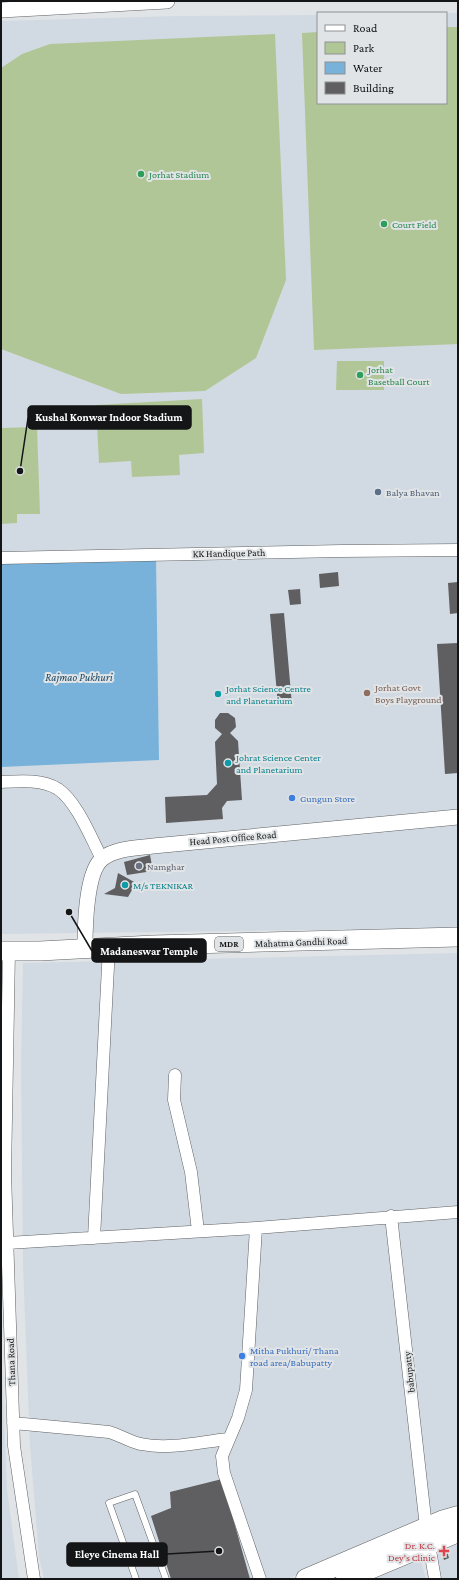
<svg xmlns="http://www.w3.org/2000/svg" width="459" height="1580" font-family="'Crimson Pro',serif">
	<rect width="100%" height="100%" fill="#e1e4e6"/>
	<path fill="#d1dae2" d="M446,13H458V928L1,934V21L177,16L318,15V103H446Z
		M458,953V1509L287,1579H44L39,1557L30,1446L23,1266L21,1063L23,963Z
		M1,1342L7,1489L19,1579H1Z
		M458,1540V1579H441L433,1549Z
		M419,1554L426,1579H354Z"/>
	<path fill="#b1c696" d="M446,27H458V344L314,350L302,33L318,32V103H446Z
		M275,34L286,280L256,358L205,391L121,394L1,349V68L22,54L50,44Z
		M337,361H384V390H336Z
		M202,399L204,453L179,455L180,475L132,477L131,461L99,463L96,405Z
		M37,427L40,514H17V523L1,524V428Z"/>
	<path fill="#78b2da" d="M156,559L159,760L1,767V562Z"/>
	<path fill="#5f5e61" d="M338,572L339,586L320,588L319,574Z
		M458,582V613L450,614L448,583Z
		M300,589L301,604L290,605L288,590Z
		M284,613L292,705L278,706L270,614Z
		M458,643V773L445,774L437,644Z
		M220,713H228L235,718L236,727L230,733L238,741L242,800L227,801L222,808L223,819L166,823L165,797L207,795L217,784L215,742L222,734L215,728V720Z
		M150,855L153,871L127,875L124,862Z
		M118,873L136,883L128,897L104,894L115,888Z
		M222,1479L250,1579H171L151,1516L171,1508L170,1492Z
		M445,1546L449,1558L444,1560L440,1548Z"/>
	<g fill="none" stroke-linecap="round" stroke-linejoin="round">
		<g stroke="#5f6163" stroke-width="7">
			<path id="service" d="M136,1579L109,1503L135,1494L166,1579"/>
		</g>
		<g stroke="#5f6163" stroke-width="13">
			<path id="minor" d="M1,558L342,551L458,550
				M1,782C19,781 42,779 58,789C77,802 91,838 102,859
				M9,951L5,1174L14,1446L34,1579
				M175,1075L174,1100L191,1172L198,1231
				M391,1216L426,1527L435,1579
				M256,1228L246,1390L238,1418L222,1456L224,1473L260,1579
				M94,1238L109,947
				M7,1243L256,1228L458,1212
				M13,1423L109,1432C120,1435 130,1442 141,1444C169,1450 200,1442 228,1439"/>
		</g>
		<g stroke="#5f6163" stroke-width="16">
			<path id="tertiary" d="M1,10L167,1
				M85,948C85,927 86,872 102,859C115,848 137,848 153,846L458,817"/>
		</g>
		<g stroke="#5f6163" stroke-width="20">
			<path id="primary" d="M1,951H40L153,945L458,937"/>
		</g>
		<g stroke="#5f6163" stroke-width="21">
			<path id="trunk" d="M306,1579L444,1520L458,1516
				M346,1579L458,1532"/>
		</g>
		<use href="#service" stroke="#fff" stroke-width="6"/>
		<use href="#minor" stroke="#fff" stroke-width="12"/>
		<use href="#tertiary" stroke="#fff" stroke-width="15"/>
		<use href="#primary" stroke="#fff" stroke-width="19"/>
		<use href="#trunk" stroke="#fff" stroke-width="20"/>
	</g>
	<g fill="#2e9e5b" stroke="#e1e4e6" stroke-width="1.5">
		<circle cx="141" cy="174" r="4"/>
		<circle cx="384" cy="224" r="4"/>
		<circle cx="360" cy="375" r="4"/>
	</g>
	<circle fill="#5c6f8a" stroke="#e1e4e6" stroke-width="1.5" cx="378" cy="492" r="4"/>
	<circle fill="#8d6e63" stroke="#e1e4e6" stroke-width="1.5" cx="367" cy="693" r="4"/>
	<g fill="#0f9aa8" stroke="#e1e4e6" stroke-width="1.5">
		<circle cx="218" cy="694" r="4"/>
		<circle cx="228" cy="763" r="4"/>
		<circle cx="125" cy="885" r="4"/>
	</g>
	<g fill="#3f7fe0" stroke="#e1e4e6" stroke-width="1.5">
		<circle cx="292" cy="798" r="4"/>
		<circle cx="242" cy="1356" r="4"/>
	</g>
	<circle fill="#6b7280" stroke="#e1e4e6" stroke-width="1.5" cx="139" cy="866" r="4"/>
	<path fill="#e0444e" stroke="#e1e4e6" stroke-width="1.5" d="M442 1545h4v4h4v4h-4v4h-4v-4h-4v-4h4z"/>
	<g text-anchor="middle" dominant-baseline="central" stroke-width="4" stroke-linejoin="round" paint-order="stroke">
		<rect fill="#e1e4e6" stroke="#525354" stroke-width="1" x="215" y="937" width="28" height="14" rx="3"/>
		<g font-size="9" font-weight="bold" fill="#141516">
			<text x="229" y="944">MDR</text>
		</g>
		<g font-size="10" fill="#27864d" stroke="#e1e4e6" text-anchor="start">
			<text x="149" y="174">Jorhat Stadium</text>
			<text x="392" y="224">Court Field</text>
			<text x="368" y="369">Jorhat<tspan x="368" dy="12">Basetball Court</tspan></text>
		</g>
		<g font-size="10" fill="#4e5e75" stroke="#e1e4e6" text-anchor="start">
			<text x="386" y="492">Balya Bhavan</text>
		</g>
		<g font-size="10" fill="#141516" stroke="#e1e4e6">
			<text transform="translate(229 553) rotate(-1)">KK Handique Path</text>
			<text transform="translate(233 838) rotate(-5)">Head Post Office Road</text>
			<text transform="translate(301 942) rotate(-2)">Mahatma Gandhi Road</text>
			<text transform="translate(11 1362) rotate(-92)">Thana Road</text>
			<text transform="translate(409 1372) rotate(-96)">babupatty</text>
		</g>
		<g font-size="10" fill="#785e54" stroke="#e1e4e6" text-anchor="start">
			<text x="375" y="687">Jorhat Govt<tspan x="375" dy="12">Boys Playground</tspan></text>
		</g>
		<g font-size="10" fill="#0d838f" stroke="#e1e4e6" text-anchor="start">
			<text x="226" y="688">Jorhat Science Centre<tspan x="226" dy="12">and Planetarium</tspan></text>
			<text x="236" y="757">Johrat Science Center<tspan x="236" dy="12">and Planetarium</tspan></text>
			<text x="133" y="885">M/s TEKNIKAR</text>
		</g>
		<g font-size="10" fill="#366cbe" stroke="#e1e4e6" text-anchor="start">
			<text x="300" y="798">Gungun Store</text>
			<text x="250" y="1350">Mitha Pukhuri/ Thana<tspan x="250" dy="12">road area/Babupatty</tspan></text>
		</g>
		<g font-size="10" fill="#5b616d" stroke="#e1e4e6" text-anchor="start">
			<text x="147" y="866">Namghar</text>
		</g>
		<g font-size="10" fill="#be3a42" stroke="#e1e4e6" text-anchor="end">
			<text x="435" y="1545">Dr. K.C.<tspan x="435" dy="12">Dey's Clinic</tspan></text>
		</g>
		<g font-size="11" font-style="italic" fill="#194663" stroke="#e1e4e6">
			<text x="79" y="677">Rajmao Pukhuri</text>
		</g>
	</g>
	<path fill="none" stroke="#141516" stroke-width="1.5" d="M20 471L28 418M69 912L92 951M219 1551L167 1554"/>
	<g fill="#141516" stroke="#e1e4e6" stroke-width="1.5">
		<circle cx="20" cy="471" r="4"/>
		<circle cx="69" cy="912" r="4"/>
		<circle cx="219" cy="1551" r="4"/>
	</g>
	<g fill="#141516" stroke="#141516" stroke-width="1.5">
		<rect x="28" y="406" width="163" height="23" rx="4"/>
		<rect x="92" y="939" width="114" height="23" rx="4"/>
		<rect x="67" y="1543" width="100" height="23" rx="4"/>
	</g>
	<g font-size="11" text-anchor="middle" font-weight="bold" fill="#fff">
		<text x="109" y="421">Kushal Konwar Indoor Stadium</text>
		<text x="149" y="955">Madaneswar Temple</text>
		<text x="117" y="1558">Eleye Cinema Hall</text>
	</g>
	<rect width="459" height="1580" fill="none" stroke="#141516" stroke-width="4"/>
	<rect x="317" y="12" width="130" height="92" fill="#e1e4e6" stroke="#8f9193"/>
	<rect x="325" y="25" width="20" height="6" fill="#ffffff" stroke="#8f9193"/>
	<text x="353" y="32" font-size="12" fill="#141516">Road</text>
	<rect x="325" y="42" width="20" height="12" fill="#b1c696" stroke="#8f9193"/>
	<text x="353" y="52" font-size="12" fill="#141516">Park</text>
	<rect x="325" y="62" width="20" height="12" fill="#78b2da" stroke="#8f9193"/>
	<text x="353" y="72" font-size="12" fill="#141516">Water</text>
	<rect x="325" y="82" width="20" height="12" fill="#5f5e61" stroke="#8f9193"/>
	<text x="353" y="92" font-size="12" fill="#141516">Building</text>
</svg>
